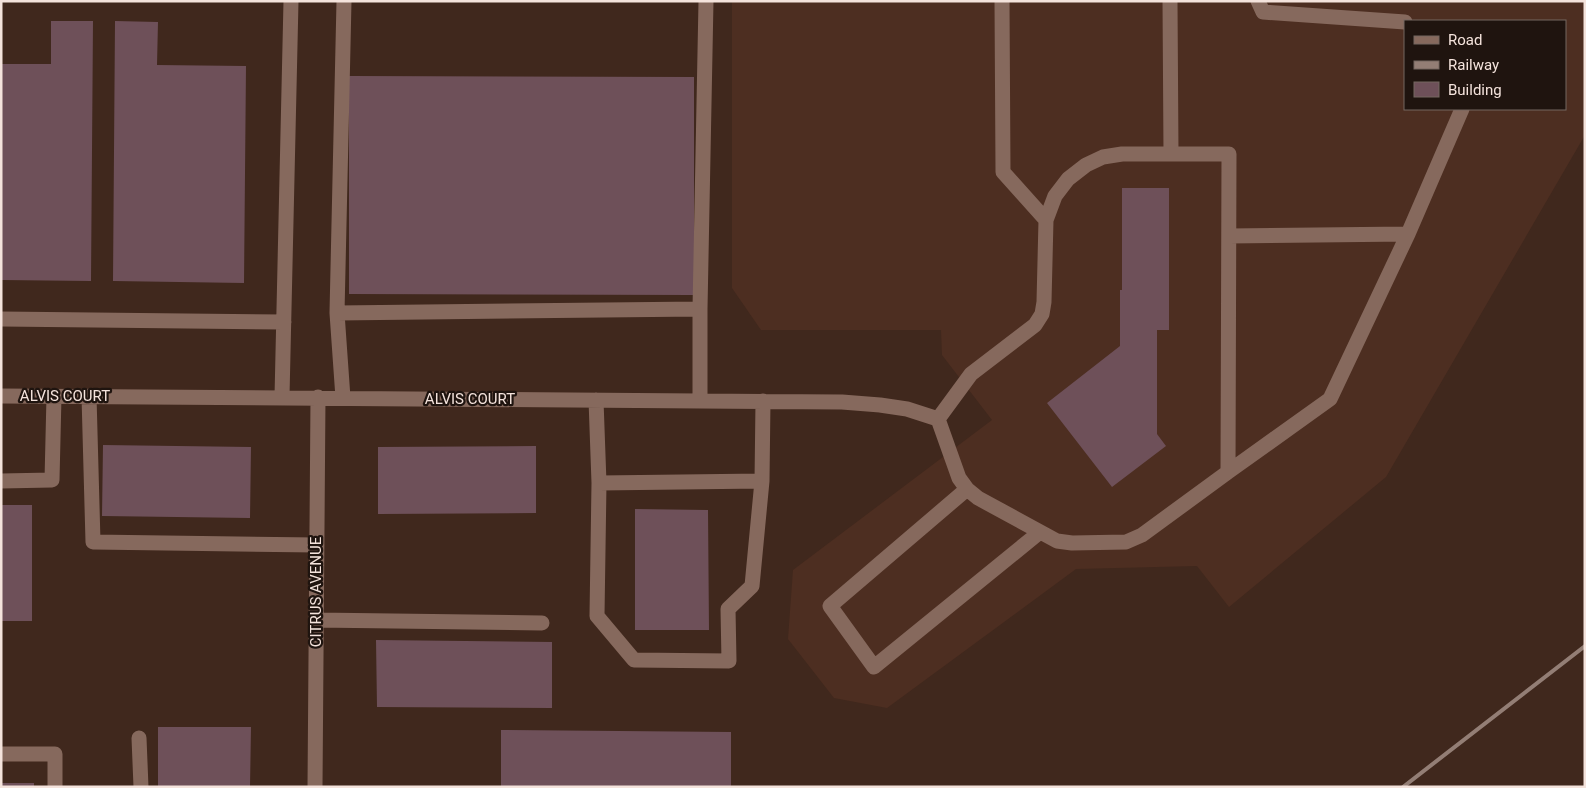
<svg xmlns="http://www.w3.org/2000/svg" width="1586" height="788" font-family="Roboto,sans-serif">
	<rect width="100%" height="100%" fill="#40281d"/>
	<path fill="#4d2e21" fill-rule="evenodd" d="M732,1H1585V135L1386,477L1229,607L1197,566L1076,569L887,708L834,698L788,639L793,570L992,420L942,355L941,330H761L732,288ZM1405,21H1565V109H1405Z"/>
	<path fill="#6e5059" d="M51,21H93L91,281L1,280V64H51Z
		M115,21L158,22L157,65L246,66L244,283L113,281Z
		M349,76L694,77V295L349,294Z
		M1122,188H1169V330H1157V434L1166,446L1112,487L1047,403L1120,346V290H1122Z
		M103,445L251,447L250,518L102,516Z
		M536,446V513L378,514V447Z
		M1,505H32V621H1Z
		M635,509L708,510L709,630H635Z
		M376,640L552,642V708L377,707Z
		M158,727H251L250,787H158Z
		M501,730L731,732V787H501Z
		M1,783H34V787H1Z"/>
	<g fill="none" stroke-linecap="round" stroke-linejoin="round">
		<path stroke="#86695d" stroke-width="15" d="M1002,1L1003,172L1046,220
			M1170,1L1171,154
			M1258,1L1263,12L1405,22
			M1122,154H1229L1228,472L1142,535L1126,542L1072,543L1057,541L978,498L967,489L959,478L938,419L971,374L1035,325L1042,314L1044,302L1046,220L1055,196L1068,179L1086,165L1103,157Z
			M1408,234L1462,109
			M700,309L706,1
			M337,313L344,1
			M1,319L284,322
			M1,396L842,402L880,405L907,409L938,419
			M89,396L93,542L317,545
			M282,397L291,1
			M343,398L337,313L700,309V401
			M596,400L599,483L762,481L763,401
			M1228,472L1330,399L1408,234L1229,236
			M1,481L52,480L54,396
			M599,483L597,616L634,660L729,661L728,609L752,586L762,481
			M967,489L830,606L874,667L1040,532
			M316,620L542,623
			M139,738L141,787
			M1,754H55V787
			M315,787L318,397"/>
		<path stroke="#937e75" stroke-width="4" d="M1403,787L1585,646"/>
	</g>
	<g text-anchor="middle" dominant-baseline="central" stroke-width="4.5" stroke-linejoin="round" paint-order="stroke">
		<g font-size="15" fill="#f4e3dc" stroke="#1f140f">
			<text x="65" y="396">ALVIS COURT</text>
			<text x="470" y="399">ALVIS COURT</text>
			<text transform="translate(316 592) rotate(-90)">CITRUS AVENUE</text>
		</g>
	</g>
	<rect width="1586" height="788" fill="none" stroke="#f4e3dc" stroke-width="5"/>
	<rect x="1404" y="20" width="162" height="90" fill="#1f140f" stroke="#746761"/>
	<rect x="1414" y="36" width="25" height="8" fill="#86695d" stroke="#746761"/>
	<text x="1448" y="45" font-size="15" fill="#f4e3dc">Road</text>
	<rect x="1414" y="61" width="25" height="8" fill="#937e75" stroke="#746761"/>
	<text x="1448" y="70" font-size="15" fill="#f4e3dc">Railway</text>
	<rect x="1414" y="82" width="25" height="15" fill="#6e5059" stroke="#746761"/>
	<text x="1448" y="95" font-size="15" fill="#f4e3dc">Building</text>
</svg>
